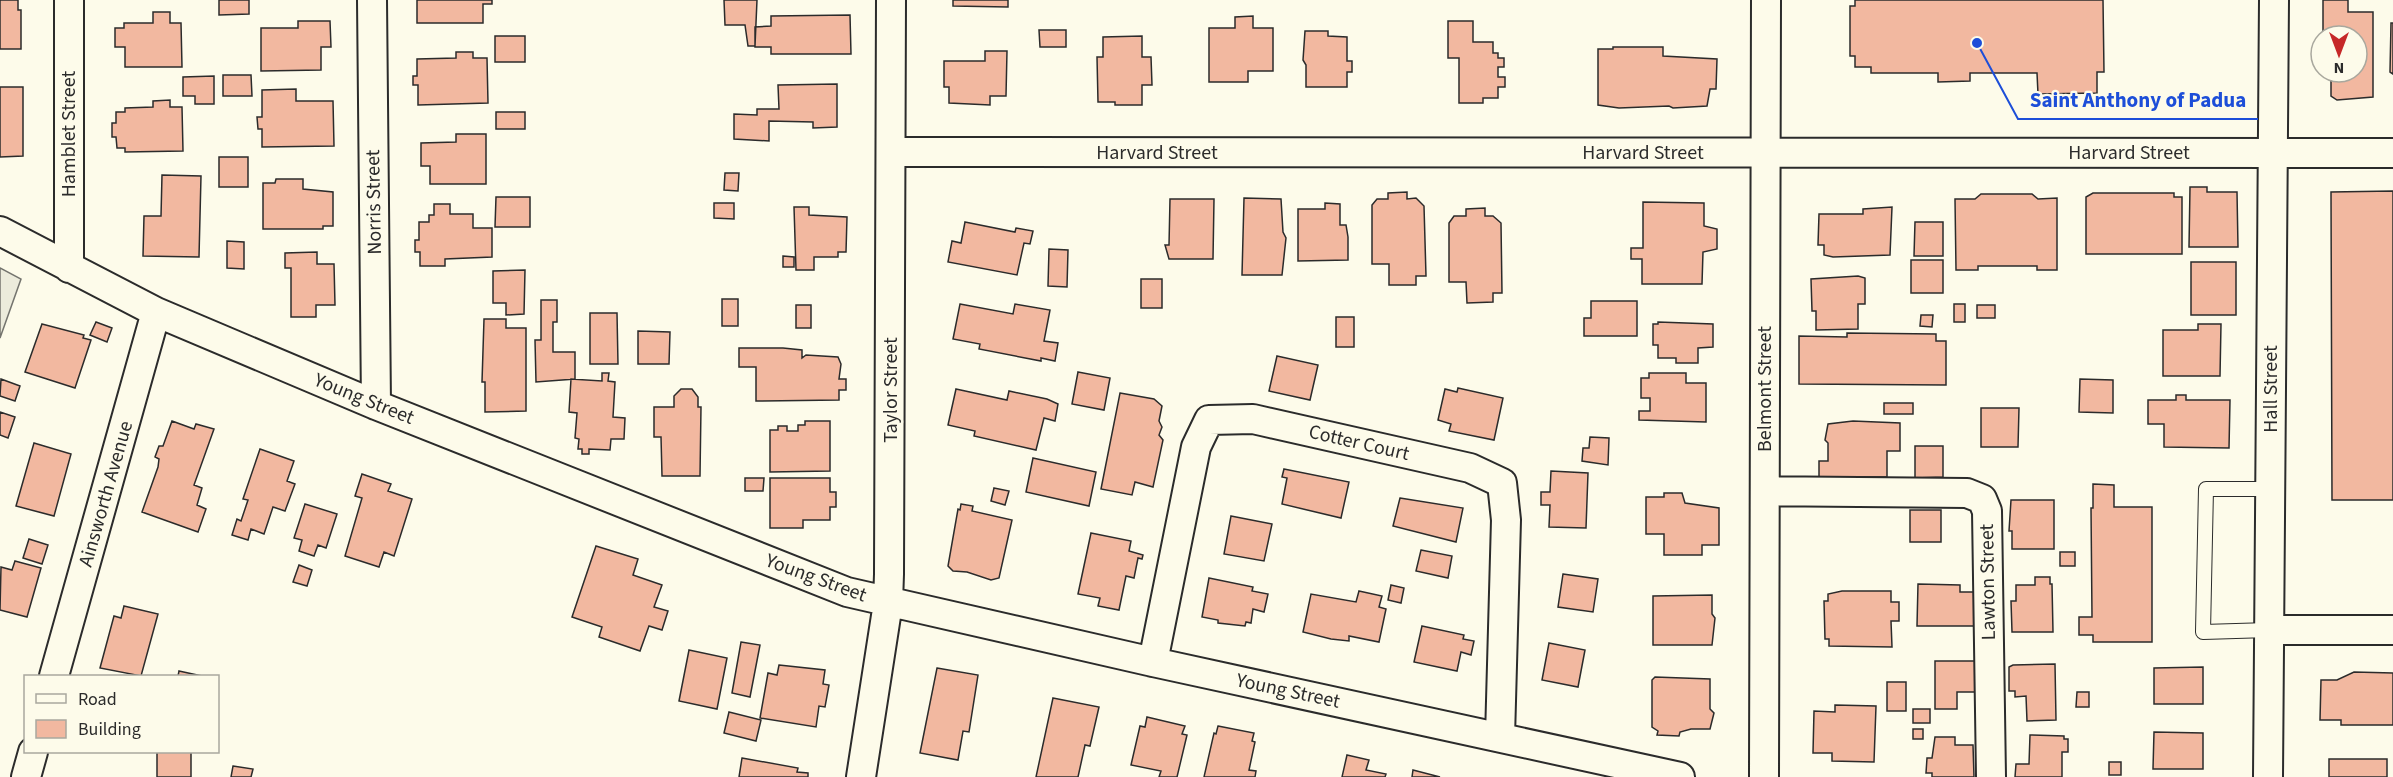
<svg xmlns="http://www.w3.org/2000/svg" width="2393" height="777" font-family="'Source Sans 3',sans-serif">
	<rect width="100%" height="100%" fill="#fdfbea"/>
	<path fill="#ecebdb" stroke="#74746e" stroke-width="1.5" d="M0,268L21,279L0,338Z"/>
	<path fill="#f2b8a0" stroke="#2b2b2b" stroke-width="1.5" d="M0,0H18V10H21V49H0Z
		M219,0H249V14L219,15Z
		M417,0H492V4H483V23H417Z
		M724,0H757L755,46H748L745,25H725Z
		M953,0H1008V7L953,6Z
		M1855,0H2103L2104,72H2097V93L2038,94L2037,73H1970V81L1938,82V73H1871V67H1855V56H1850V6H1855Z
		M2323,0H2348V12H2373V97L2337,100L2331,96V79L2327,72H2357V36H2323Z
		M153,12H170V23H181L182,67H125V47H115V28H124V23H153Z
		M850,15L851,54H771V47H755V27L771,26V16Z
		M1253,16V28H1273V71H1248V82H1209V28H1235V17Z
		M298,21H330L331,47H321V70L261,71V28H298Z
		M1448,21H1473V42H1493V53H1498V58H1504V67H1498V77H1505V87H1498V98H1483V103H1459V58H1448Z
		M2391,23H2393V74L2390,72Z
		M1039,30H1066V47H1040Z
		M1305,31H1328V36L1347,37V61H1352V72H1347V87H1306V65L1303,60Z
		M495,36H525V62H495Z
		M1142,36V57H1151L1152,85H1142V105H1115V102H1098L1097,57H1103V37Z
		M1613,47H1663V56L1717,59L1716,89H1710L1707,106L1673,108L1669,106L1619,108L1598,105V49H1613Z
		M985,51H1007L1006,96H990V105L949,103V87H944V61H985Z
		M456,52H473V58H487L488,103L418,105V85H413V76H417V59L456,58Z
		M223,75H251L252,96H223Z
		M214,76V104H195V96H183V77Z
		M837,84V127L813,128V122L769,121V141L734,139V114L757,115V109H779L778,85Z
		M0,87H23V156L0,157Z
		M296,89V101H333L334,146L262,147V129H258L257,117H262V90Z
		M170,100V107H182L183,151L125,152V148H117L116,137H112V123H116V112H125V108L153,107V101Z
		M496,112H525V129H496Z
		M456,134H486V184H430V166H421V143L456,142Z
		M219,157H248V187H219Z
		M725,173H739L738,191L724,190Z
		M162,175L201,176L199,257L143,256L144,216H161Z
		M276,179H303V189L333,192V226H323V229H263V183H275Z
		M2190,187H2207V192H2237L2238,247H2189Z
		M2393,191V500H2332L2331,192Z
		M1407,192V199L1416,198L1424,206L1426,276H1416V285H1389V264H1372V205L1377,199H1388V193Z
		M2093,193H2174V197H2182V254H2086V197Z
		M1981,194H2032L2038,199L2057,198V270H2037V266H1978V270H1956L1955,199H1975Z
		M496,197H530V227H495Z
		M1244,198L1281,199L1283,232L1286,238L1282,275H1242Z
		M1170,199H1214L1213,259H1169L1165,245H1169Z
		M1643,202L1704,203V226L1717,229V249L1703,252L1702,284H1642V259H1631V248H1643Z
		M714,203H734V219L714,218Z
		M1325,203L1340,204V225H1346L1348,237V260L1298,261V209H1325Z
		M434,204H450V214H473V228H492V257L445,259V266H420V252H415V240H419V222H429V215H434Z
		M794,207H809V215L847,217L846,252H838V257H814V270H796Z
		M1892,207L1890,255L1833,257L1824,255V245H1818L1819,214H1863V209Z
		M1485,208V216H1493L1501,223L1502,293H1493V302L1467,303L1466,282H1449V223L1454,216H1466V209Z
		M965,222L1015,232L1016,228L1033,231L1030,244L1024,243L1017,275L948,262L952,241L961,243Z
		M1915,222H1943V256H1914Z
		M227,241L244,242V269L227,268Z
		M1049,249L1068,250L1067,287L1048,286Z
		M317,252V264H334L335,305H316V317H291V268H285V253Z
		M783,256L794,257V267H783Z
		M1911,260H1943V293H1911Z
		M2191,262H2236V315H2191Z
		M525,270L524,314L506,315V303H493V271Z
		M1858,276L1865,278V304H1858V329L1816,330V311H1812L1811,279Z
		M1141,279H1162V308H1141Z
		M722,299H738V326H722Z
		M541,300H557V322H553V352H575V379L536,382L535,340H541Z
		M1591,301H1637V336H1584V318H1591Z
		M960,304L1013,314L1015,304L1050,310L1044,341L1058,343L1055,361L1041,358V361L979,349L980,344L953,339Z
		M1954,304H1965V322H1954Z
		M796,305H811V328H796Z
		M1977,305H1995V318H1977Z
		M590,313H617L618,364H590Z
		M1921,315H1933L1932,327L1920,326Z
		M1336,317H1354V347H1336Z
		M484,319H506V328H526V411L485,412V382H482Z
		M96,322L112,328L107,342L90,335Z
		M1658,322L1713,324V347L1698,348V363H1676V358H1658V345H1653V324H1658Z
		M42,324L84,335L83,338L91,340L75,388L25,372Z
		M2198,324H2221L2220,376H2163V330H2198Z
		M638,331L670,332L669,364H638Z
		M1847,333L1936,334V341H1946V385L1799,384V336L1847,337Z
		M739,348H783L802,350V358L806,355L838,357L841,364L839,379H846V390H839V400L756,401V367H739Z
		M1277,356L1318,365L1310,400L1269,391Z
		M1078,372L1110,378L1104,410L1072,404Z
		M602,373H609L608,381L615,382L613,417L625,418L624,439H611L610,450L589,449V454H582V449H578L579,439L575,438L577,413L569,412L571,379L602,381Z
		M1649,373H1686V383H1706V422L1639,420V411H1650V398H1641V378H1649Z
		M1,379L20,386L15,401L0,396Z
		M2080,379L2113,380V413L2079,412Z
		M1458,388L1503,398L1494,440L1449,431L1451,424L1438,420L1445,389L1457,392Z
		M681,389H692L698,397V407H701L700,476H662L661,437H654V407H674V396Z
		M956,389L1007,400L1009,391L1047,399L1058,404L1055,421L1044,418L1036,450L974,436L975,431L948,425Z
		M1120,393L1154,399L1162,406L1159,421L1162,427L1159,435L1163,440L1153,487L1135,482L1132,495L1101,489Z
		M2176,395H2186V400H2230L2229,448L2164,447V424H2148V400H2176Z
		M1884,403H1913V414H1884Z
		M1981,408H2019L2018,447H1981Z
		M0,412L15,417L8,438L0,435Z
		M172,421L194,429L196,424L214,429L194,485L202,488L197,505L206,509L198,532L142,512L158,467L159,459L155,457L159,446H163Z
		M805,421H830V471L770,472V430H778V426H787V431H798V425H805Z
		M1853,421L1900,423V451H1887V477H1819V461H1828V443L1825,440L1828,424Z
		M1590,437L1609,438L1608,465L1582,461L1583,448H1589Z
		M34,443L71,454L54,516L16,506Z
		M1915,446H1943V477L1915,478Z
		M260,449L294,461L287,481L295,484L285,511L273,507L264,534L251,529L248,540L232,535L237,519L241,521L248,500L243,499Z
		M1033,458L1096,472L1089,506L1026,492Z
		M1284,469L1349,482L1341,518L1282,504L1287,478L1282,477Z
		M1551,471L1588,473L1586,528L1549,527L1550,505H1541V492H1550Z
		M362,474L391,484L388,491L412,499L394,556L384,552L379,567L345,556L362,498L355,496Z
		M745,478H764L763,491H745Z
		M770,478H830V492H836V507H830V520H803V528H770Z
		M2093,484L2114,485V507H2152V642H2093V635H2079V617H2092L2091,508H2093Z
		M994,488L1009,491L1005,505L991,501Z
		M1664,493H1682L1685,503L1719,508V545H1702V555H1664V534H1646V497H1664Z
		M1400,498L1463,508L1456,542L1393,526Z
		M2011,500H2054V549H2012V531H2009Z
		M305,504L337,514L326,548L318,545L314,556L299,551L302,540L294,538Z
		M961,504L973,506L972,511L1012,520L999,578L991,580L967,572L953,571L948,566L958,509L960,510Z
		M1910,510H1941V542H1910Z
		M1231,516L1272,524L1264,561L1224,554Z
		M1091,533L1131,541L1129,551L1143,555L1142,559L1138,558L1134,578L1126,576L1119,610L1098,606L1100,598L1078,594Z
		M29,539L48,545L42,564L23,558Z
		M596,546L638,559L633,575L662,585L654,607L668,611L662,630L649,626L640,651L599,637L602,627L572,617Z
		M1421,550L1452,556L1448,578L1416,571Z
		M2060,552H2075V566H2060Z
		M15,561L41,568L27,617L0,610L1,567L12,570Z
		M299,565L312,570L307,586L293,582Z
		M1563,574L1598,579L1593,612L1558,607Z
		M2035,577H2050V584H2052L2053,632H2012L2011,601H2016V585H2035Z
		M1209,578L1253,587L1252,591L1268,594L1264,612L1253,609L1251,623L1246,622L1245,626L1218,623V620L1202,617Z
		M1918,584L1960,585V592H1979L1978,626H1917Z
		M1391,585L1404,588L1401,603L1388,600Z
		M1359,591L1382,596L1379,607L1386,609L1379,642L1349,636V641L1331,639L1303,632L1311,594L1356,602Z
		M1842,591H1891V602H1899V621H1891L1892,647L1829,646V639H1825L1824,601H1828V594Z
		M1712,595V614L1715,618L1712,645H1653V596Z
		M124,606L158,614L141,676L100,668L114,616L121,618Z
		M1422,626L1464,635L1463,639L1474,641L1471,655L1461,652L1457,671L1414,662Z
		M741,642L760,645L750,697L732,693Z
		M1549,643L1585,650L1578,687L1542,680Z
		M689,650L727,658L717,709L679,701Z
		M1935,661H1976V692H1957V709H1935Z
		M2055,664L2056,720L2027,721L2026,696L2015,697V691H2009V667L2013,665Z
		M779,665L825,670L823,684L829,685L825,707L819,706L816,727L760,718L768,673L777,675Z
		M2203,667V704H2154V668Z
		M937,668L978,675L969,732L963,731L958,760L920,753Z
		M179,671L202,676H178Z
		M2354,672L2393,673V725H2341V720H2320L2321,680H2337Z
		M1655,677L1710,679V709L1714,713L1710,729H1691L1680,732L1679,736L1657,735L1658,731L1652,727V680Z
		M1887,682H1906V711H1887Z
		M2077,692H2089V707H2076Z
		M1053,698L1099,707L1090,746L1085,745L1078,777H1036Z
		M1835,705L1876,706L1874,762L1832,761V753H1813L1814,711L1835,712Z
		M1913,709H1930V723H1913Z
		M729,712L761,720L756,741L724,733Z
		M1147,717L1185,726L1182,734L1187,735L1177,777H1159L1161,771L1131,765L1140,726L1145,727Z
		M1218,726L1254,733L1252,741L1255,742L1249,770L1256,771L1255,777H1204L1214,733L1216,734Z
		M1913,729H1923V739H1913Z
		M2154,732L2203,733V769H2153Z
		M2030,735L2064,736V739H2068V752H2062V777H2015L2016,764H2029Z
		M1935,737H1955V745H1973L1974,777H1932V773H1926L1927,758H1932Z
		M157,752H191V777H157Z
		M1347,755L1369,760L1366,770L1386,774L1385,777H1342Z
		M742,758L798,768L797,772L808,773V777H739Z
		M2329,759H2387V777H2329Z
		M2109,762H2121V775H2109Z
		M233,766L253,769L251,777H231Z
		M1413,770L1440,777H1412Z"/>
	<g fill="none" stroke-linecap="round" stroke-linejoin="round">
		<g stroke="#2b2b2b" stroke-width="16">
			<path id="service" d="M2269,630L2203,632L2206,489H2271"/>
		</g>
		<g stroke="#2b2b2b" stroke-width="32">
			<path id="minor" d="M69,0V268
				M372,0L376,405
				M892,152L2393,153
				M0,231L156,312L376,405L847,592L1153,662L1680,777
				M1765,491L1967,493L1982,499L1987,511L1991,777
				M2269,630H2393
				M1153,662L1196,447L1209,420L1253,419L1470,468L1502,483L1506,520L1500,737
				M54,676L156,312
				M26,777L33,752
				M861,777L888,603L889,574L891,0
				M1764,777L1766,0
				M2268,777L2274,0"/>
		</g>
		<use href="#service" stroke="#fdfbea" stroke-width="14"/>
		<use href="#minor" stroke="#fdfbea" stroke-width="28"/>
	</g>
	<g text-anchor="middle" dominant-baseline="central" stroke-width="4.5" stroke-linejoin="round" paint-order="stroke">
		<g font-size="20" fill="#2b2b2b" stroke="#fdfbea">
			<text transform="translate(69 134) rotate(-90)">Hamblet Street</text>
			<text x="1157" y="153">Harvard Street</text>
			<text x="1643" y="153">Harvard Street</text>
			<text x="2129" y="153">Harvard Street</text>
			<text transform="translate(374 202) rotate(-91)">Norris Street</text>
			<text transform="translate(1765 389) rotate(-90)">Belmont Street</text>
			<text transform="translate(2271 389) rotate(-90)">Hall Street</text>
			<text transform="translate(891 390) rotate(-90)">Taylor Street</text>
			<text transform="translate(364 399) rotate(22)">Young Street</text>
			<text transform="translate(1359 443) rotate(13)">Cotter Court</text>
			<text transform="translate(106 494) rotate(-74)">Ainsworth Avenue</text>
			<text transform="translate(816 578) rotate(20)">Young Street</text>
			<text transform="translate(1988 582) rotate(-91)">Lawton Street</text>
			<text transform="translate(1288 691) rotate(12)">Young Street</text>
		</g>
	</g>
	<path fill="none" stroke="#1d4ed8" stroke-width="2" d="M1977 43L2018 119H2258"/>
	<circle fill="#1d4ed8" stroke="#fdfbea" stroke-width="2" cx="1977" cy="43" r="6"/>
	<g font-size="21" text-anchor="middle" font-weight="bold" fill="#1d4ed8" stroke="#fdfbea" stroke-width="4.5" stroke-linejoin="round" paint-order="stroke">
		<text x="2138" y="107">Saint Anthony of Padua</text>
	</g>
	<rect x="24" y="675" width="195" height="78" fill="#fdfbea" stroke="#a9a89e" stroke-width="1.5"/>
	<rect x="36" y="694" width="30" height="9" fill="#fdfbea" stroke="#a9a89e" stroke-width="1.5"/>
	<text x="78" y="705" font-size="18" fill="#2b2b2b">Road</text>
	<rect x="36" y="720" width="30" height="18" fill="#f2b8a0" stroke="#a9a89e" stroke-width="1.5"/>
	<text x="78" y="735" font-size="18" fill="#2b2b2b">Building</text>
	<g transform="translate(2339 54) rotate(180)"><circle r="28" fill="#fdfbea" stroke="#a9a89e" stroke-width="1.5"/>
	<path d="M0-4.5L10 22L0 15L-10 22Z" fill="#c62828"/>
	<text y="-9" font-size="16" font-weight="bold" text-anchor="middle" fill="#2b2b2b">N</text>
	</g>
</svg>
